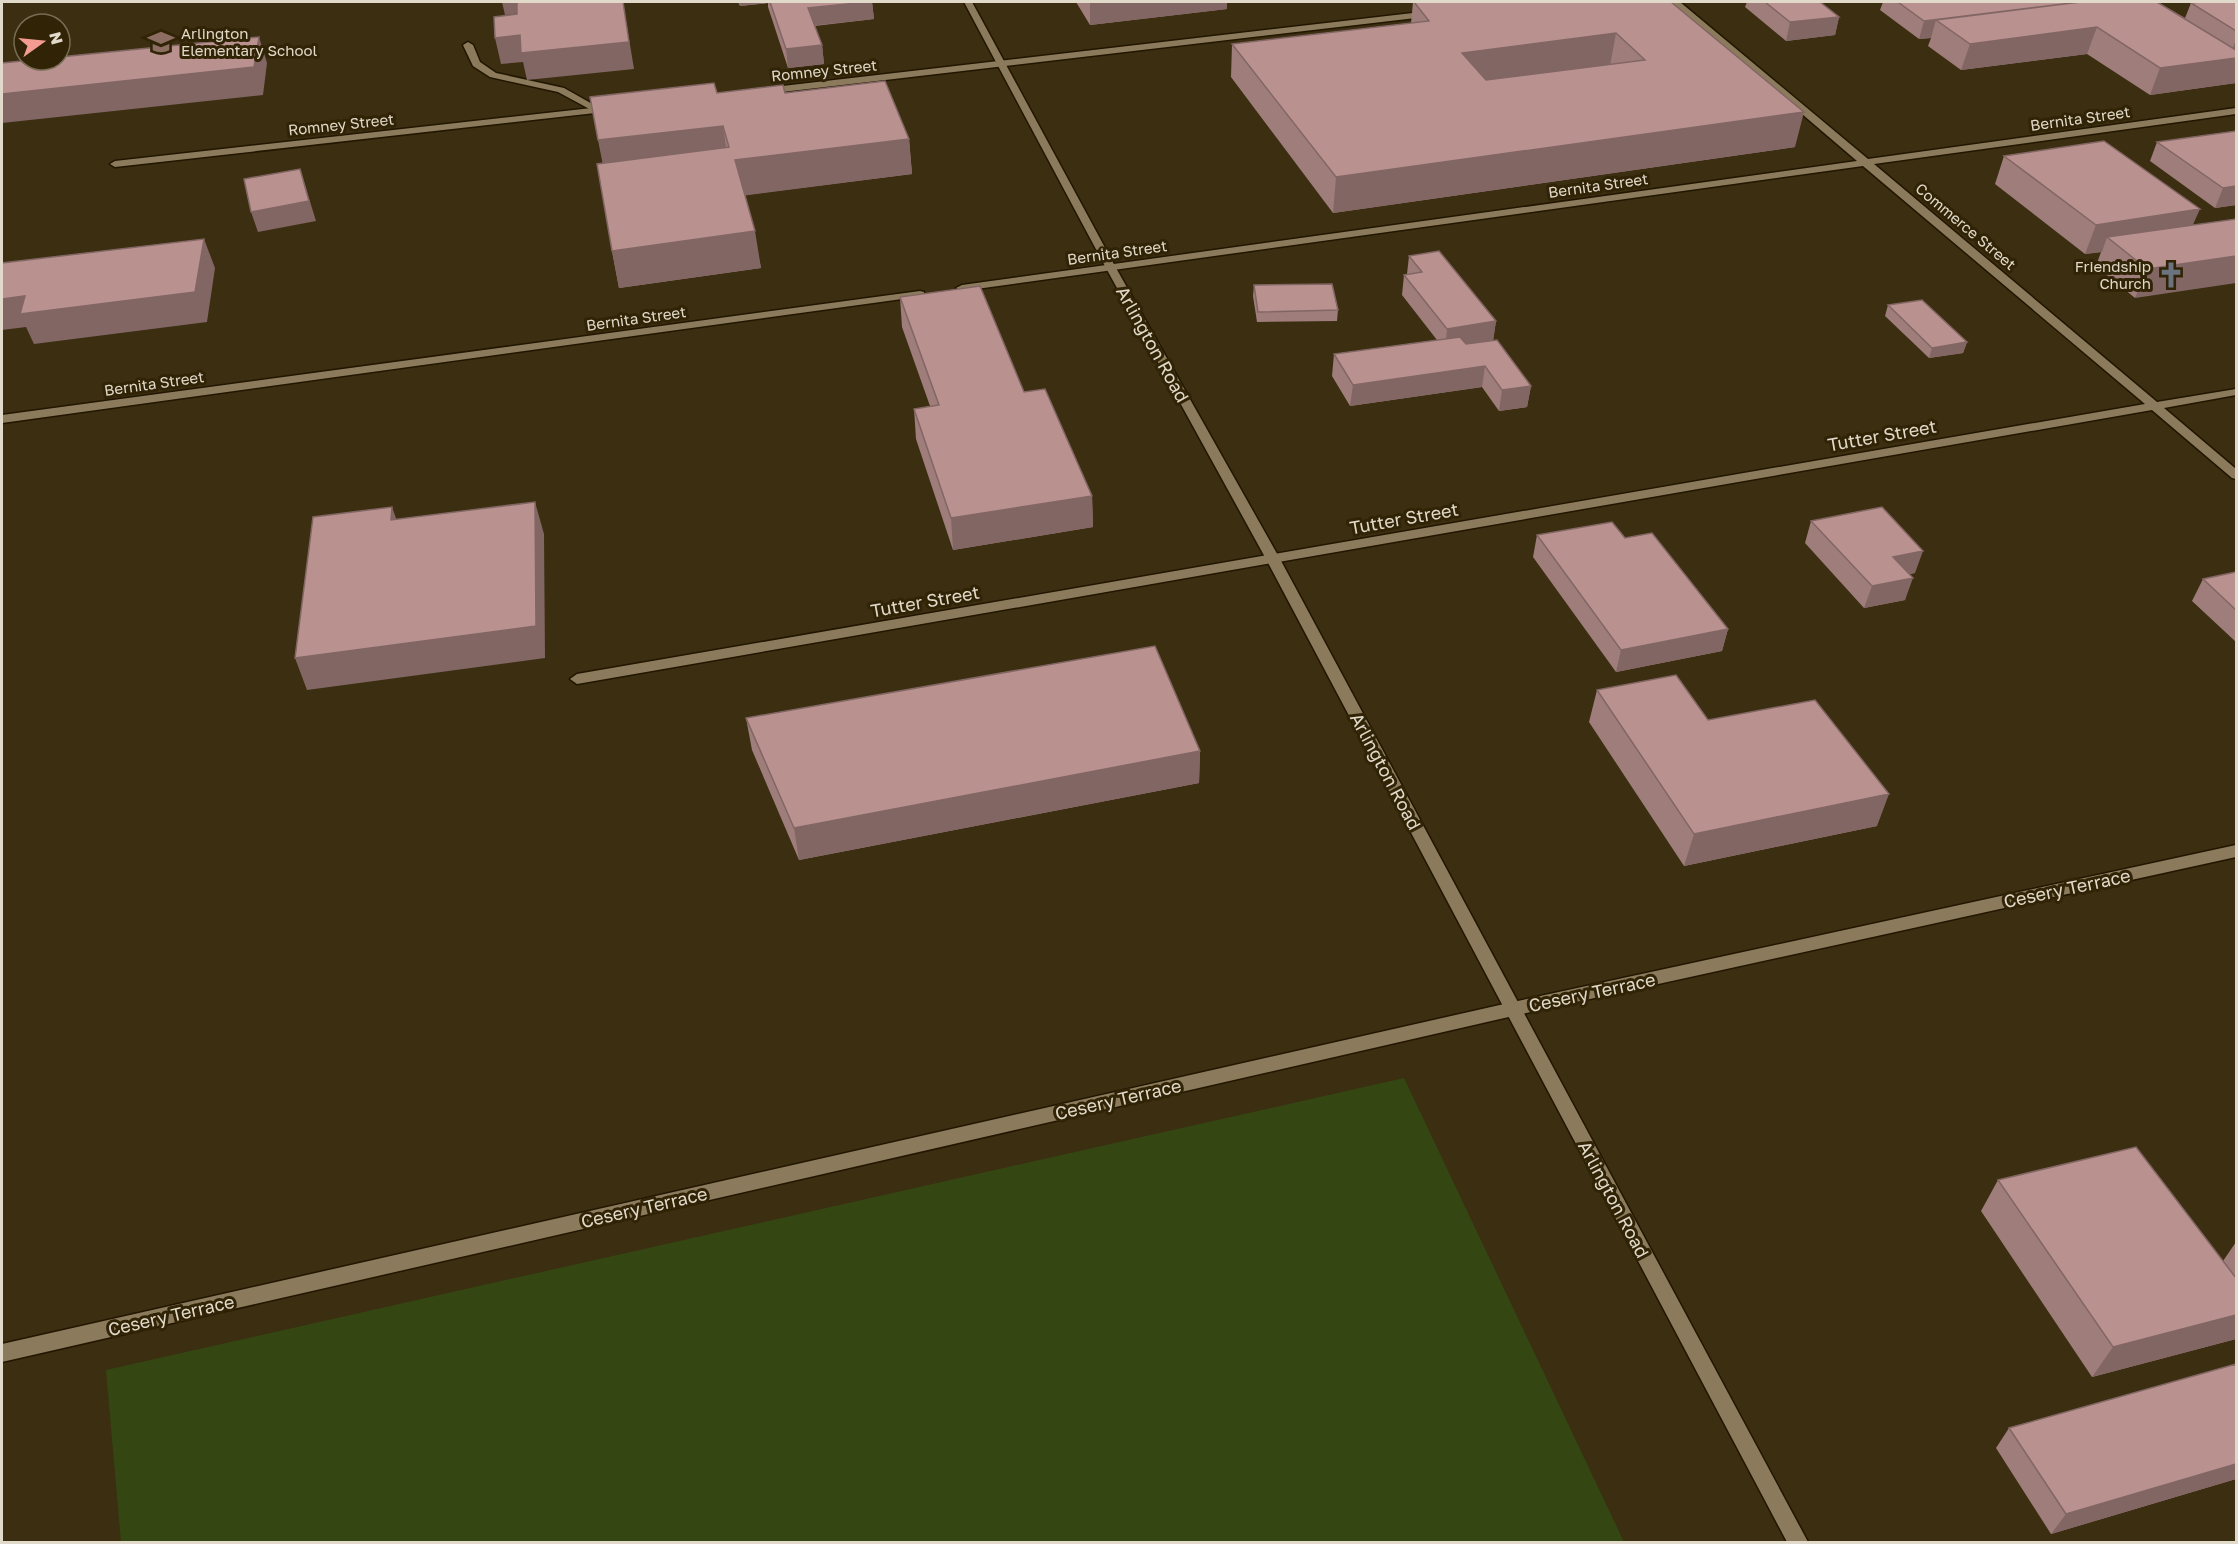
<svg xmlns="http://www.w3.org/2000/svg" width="2238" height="1544" font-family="'Golos Text',sans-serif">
	<rect width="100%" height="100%" fill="#3b2e11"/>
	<path fill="#344713" d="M1404,1078L1624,1542H121L106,1370Z"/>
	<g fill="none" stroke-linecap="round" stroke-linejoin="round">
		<g stroke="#221600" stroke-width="3">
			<path id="lane" d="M468,42L473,45L480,62L496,73L564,88L603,110L595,112L558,92L490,77L473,66L463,45Z"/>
		</g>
		<g stroke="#221600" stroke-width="3">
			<path id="street" d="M1671,2H1680L1868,159L2236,108V114L1874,164L2157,402L2236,389V395L2164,408L2236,469V479L2232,478L2152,410L577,684L570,679L577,674L2145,404L1863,166L962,291L956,288L962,285L1857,161Z
				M1430,11L1434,14L1433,16L765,94L760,91L765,88Z
				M610,106L615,109L613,111L115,167L110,164L115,161Z
				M920,291L924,292V296L2,423V415Z
				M2236,845V857L1513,1016L2,1362V1344L1513,1002Z"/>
		</g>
		<g stroke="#221600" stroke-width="3">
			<path id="secondary" d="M964,2H972L1116,268L1280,559L1808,1542H1787L1266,559L1106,268Z"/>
		</g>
		<use href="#lane" fill="#8b7b5c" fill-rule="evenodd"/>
		<use href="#street" fill="#8b7b5c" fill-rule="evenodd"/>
		<use href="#secondary" fill="#8b7b5c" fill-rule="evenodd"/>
	</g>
	<path fill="#9f7d7b" d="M738,2H872L874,19L815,26L822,45L824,64L788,68L768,7V3L740,6Z
		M1076,2H1227V9L1090,25Z
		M1413,2H1671L1795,147L1333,213L1231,77L1232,44L1411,23Z
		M1747,2H1820L1839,17L1835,35L1786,41L1745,7Z
		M1883,2H2157L2185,18L2191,3L2236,2V83L2150,95L2087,54L1961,70L1928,46L1931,38L1919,39L1880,10Z
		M717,93H785L909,139L912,174L745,195L761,268L619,288L612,251L603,163L590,97Z
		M2236,131V205L2215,208L2150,161L2157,142Z
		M2004,156L2193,225L2135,298L2096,266L2101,252L2085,254L1995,184Z
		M1409,256L1496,321L1493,340L1531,386L1527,407L1499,411L1482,387L1350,406L1332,376L1334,354L1437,340L1402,295L1404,275L1407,274Z
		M1254,285L1338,310L1337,321L1257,322L1253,296Z
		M900,297L1024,392L1092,496L1093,527L953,550L916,439L914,409L930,406L902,327Z
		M1888,305L1967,342L1963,353L1929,358L1885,316Z
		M1811,521L1915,573L1909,574L1905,600L1864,608L1805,543Z
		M1537,535L1625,538L1728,629L1722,651L1616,672L1533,557Z
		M2236,572V642L2192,601L2203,579Z
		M1597,690L1708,720L1877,826L1684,866L1589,722Z
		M746,718L1200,751L1199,783L799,860L752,750Z
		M1998,1180L2223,1261L2236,1242V1339L2092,1377L1981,1211Z
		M2236,1364V1479L2051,1534L1996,1448L2009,1428Z"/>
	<path fill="#826664" d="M502,2H519L521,13L505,15Z
		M623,2L634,69L527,80L523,62L501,64L495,38Z
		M739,2H768V3L740,6Z
		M867,2H872L874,19L810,26L808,8Z
		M1090,2H1227V9L1090,25Z
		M2089,2L1936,20L1931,38L1919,39L1924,21Z
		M1839,17L1835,35L1786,41L1790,22Z
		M2097,27L2087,54L1961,70L1970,44Z
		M1616,33L1610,66L1458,87L1462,53Z
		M259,37L267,63L263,95L2,123V94Z
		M2236,39V50L2232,51Z
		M822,45L824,64L788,68L786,49Z
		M2236,58V83L2150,95L2160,68Z
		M1804,112L1795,147L1333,213L1336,177Z
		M723,126L728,161L605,175L598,140Z
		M909,139L912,174L741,196L735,160Z
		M300,169L316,221L258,232L251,212Z
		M2236,186V205L2215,208L2223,188Z
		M2200,209L2187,238L2107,237L2102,252L2085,254L2096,225Z
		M755,231L761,268L619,288L612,251Z
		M204,239L215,268L207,322L34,344L26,327L2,330V299Z
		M2236,256V283L2135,298L2147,269Z
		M1496,321L1493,342L1445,350L1447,329Z
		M1967,342L1963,353L1929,358L1932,348Z
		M1485,366L1482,387L1350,406L1353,385Z
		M1531,386L1527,407L1499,411L1502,390Z
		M1092,496L1093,527L953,550L951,518Z
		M535,502L544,534L545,658L307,690L295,658Z
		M392,507L403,538L391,520Z
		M1923,551L1915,573L1885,579L1893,557Z
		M1913,578L1905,600L1864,608L1872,586Z
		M1728,629L1722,651L1616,672L1621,650Z
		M1200,751L1199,783L799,860L794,828Z
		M1889,794L1877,826L1684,866L1694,834Z
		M2236,1315V1339L2092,1377L2113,1347Z
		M2236,1464V1479L2051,1534L2066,1514Z"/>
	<path fill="#b9918f" stroke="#826664" stroke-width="1.5" fill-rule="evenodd" d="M517,2H623L629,42L521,53L520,35L495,38L494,17L517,14Z
		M770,2H867L808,8L822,45L786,49Z
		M1414,2H1671L1804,112L1336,177L1232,44L1429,21ZM1616,33L1645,60L1486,80L1462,53Z
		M1765,2H1820L1839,17L1790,22Z
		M1898,2H2080L1924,21Z
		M2080,2H2157L2236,50V58L2160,68L2097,27L1970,44L1936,20Z
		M2200,2H2236V31L2191,3Z
		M259,37L254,67L2,94V63L32,60H60V57Z
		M885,81L909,139L735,160L755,231L612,251L597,164L729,147L723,126L598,140L590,97L714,83L717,93L783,85L785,93Z
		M2236,131V186L2223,188L2157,142Z
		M2104,141L2200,209L2096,225L2004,156Z
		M300,169L309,201L251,212L244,179Z
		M2236,219V256L2147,269L2107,237Z
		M204,239L195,292L20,314L25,296L2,299V263Z
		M1439,251L1496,321L1447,329L1404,275L1422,272L1409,256Z
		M1332,284L1338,310L1258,312L1254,285Z
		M980,286L1024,392L1045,389L1092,496L951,518L914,409L939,405L900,297Z
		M1922,300L1967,342L1932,348L1888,305Z
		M1460,337L1466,344L1497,340L1531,386L1502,390L1485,366L1353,385L1334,354Z
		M535,502L536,626L295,658L313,517L392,507L391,520Z
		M1882,507L1923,551L1893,557L1913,578L1872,586L1811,521Z
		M1612,522L1625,538L1652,533L1728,629L1621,650L1537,535Z
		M2236,572V610L2203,579Z
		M1155,646L1200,751L794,828L746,718Z
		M1676,675L1708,720L1815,700L1889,794L1694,834L1597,690Z
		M2136,1147L2236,1278V1315L2113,1347L1998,1180Z
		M2236,1364V1464L2066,1514L2009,1428Z"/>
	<defs>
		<g id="school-bare" transform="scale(2.07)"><path d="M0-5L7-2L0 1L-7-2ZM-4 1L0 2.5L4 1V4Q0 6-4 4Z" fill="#8d6e63" stroke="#312406" stroke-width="2.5" paint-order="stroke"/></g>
		<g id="church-bare" transform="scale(2.07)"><path d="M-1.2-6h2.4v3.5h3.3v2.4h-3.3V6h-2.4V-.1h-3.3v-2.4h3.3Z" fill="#6b7280" stroke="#312406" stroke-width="2.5" paint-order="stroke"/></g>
	</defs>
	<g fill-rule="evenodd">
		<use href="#school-bare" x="161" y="42"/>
		<use href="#church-bare" x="2171" y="275"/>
	</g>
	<g text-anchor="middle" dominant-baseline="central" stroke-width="6" stroke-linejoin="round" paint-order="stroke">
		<g font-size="15" fill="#e1d9c9" stroke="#312406" text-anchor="start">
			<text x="181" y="33">Arlington<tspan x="181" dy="17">Elementary School</tspan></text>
			<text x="2151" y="266" text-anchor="end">Friendship<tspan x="2151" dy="17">Church</tspan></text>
		</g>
		<g font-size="15" fill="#e1d9c9" stroke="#312406">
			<text transform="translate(824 70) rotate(-6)">Romney Street</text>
			<text transform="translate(2080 118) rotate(-8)">Bernita Street</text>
			<text transform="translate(341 124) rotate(-6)">Romney Street</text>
			<text transform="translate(1598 185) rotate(-8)">Bernita Street</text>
			<text transform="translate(1966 226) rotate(40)">Commerce Street</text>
			<text transform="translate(1117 252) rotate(-8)">Bernita Street</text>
			<text transform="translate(636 318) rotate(-8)">Bernita Street</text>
			<text transform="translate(154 383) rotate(-8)">Bernita Street</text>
		</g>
		<g font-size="18" fill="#e1d9c9" stroke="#312406">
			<text transform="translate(1153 344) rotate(61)">Arlington Road</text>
			<text transform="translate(1882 435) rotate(-10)">Tutter Street</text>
			<text transform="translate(1404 518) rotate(-10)">Tutter Street</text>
			<text transform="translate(925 601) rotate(-10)">Tutter Street</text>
			<text transform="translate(1386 771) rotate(62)">Arlington Road</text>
			<text transform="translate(2067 888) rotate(-12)">Cesery Terrace</text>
			<text transform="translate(1592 992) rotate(-12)">Cesery Terrace</text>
			<text transform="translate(1118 1099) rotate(-13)">Cesery Terrace</text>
			<text transform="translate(1614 1199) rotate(62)">Arlington Road</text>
			<text transform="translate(644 1207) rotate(-13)">Cesery Terrace</text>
			<text transform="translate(171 1315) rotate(-13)">Cesery Terrace</text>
		</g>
	</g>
	<rect width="2238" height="1544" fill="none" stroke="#e1d9c9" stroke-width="6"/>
	<g transform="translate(42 42) rotate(75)"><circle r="28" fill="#312406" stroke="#776c54" stroke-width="1.5"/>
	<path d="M0-4.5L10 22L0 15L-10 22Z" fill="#f59c92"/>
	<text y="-9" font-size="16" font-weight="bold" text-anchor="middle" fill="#e1d9c9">N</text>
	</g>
</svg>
